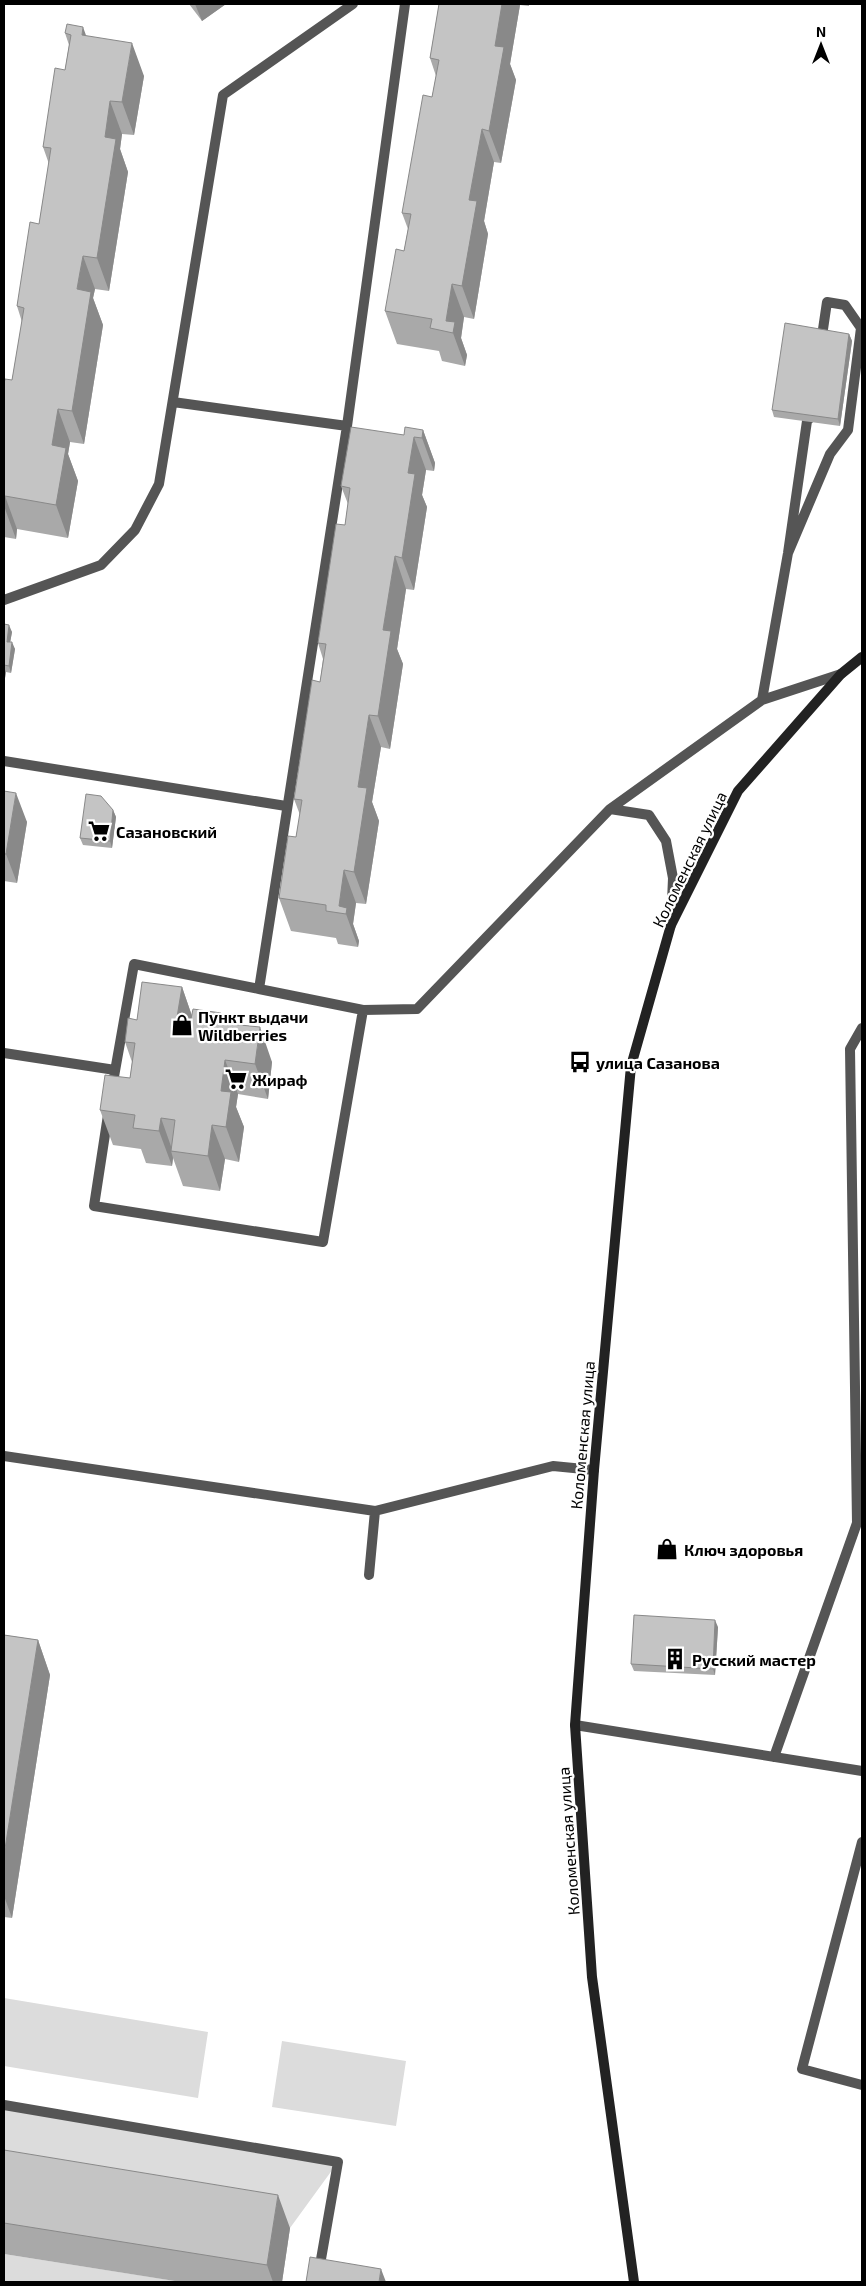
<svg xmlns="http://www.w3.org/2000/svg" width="866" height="2286" font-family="'Exo 2',sans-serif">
	<rect width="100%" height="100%" fill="#fff"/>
	<path fill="#dcdcdc" d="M4,1998L208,2032L198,2098L4,2066Z
		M282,2041L406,2061L396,2126L272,2107Z
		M4,2106L338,2162L290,2228L4,2181Z
		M4,2254L182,2282H4Z"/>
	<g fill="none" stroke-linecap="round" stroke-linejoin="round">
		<path stroke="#555" stroke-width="10" d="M405,4L347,426L259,989L363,1010L417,1009L610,809L762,700L841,674
			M173,402L347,426
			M788,553L830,454L848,430L861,328L845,305L827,302L822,336L825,342
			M4,600L101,565L135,530L159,484L223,95L353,4
			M762,700L788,553L807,421L816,412
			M4,761L286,806
			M610,809L649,815L666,841L673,878L671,925
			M4,1053L115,1070
			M112,1088L134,964L259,989
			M108,1115L94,1206L323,1242L363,1010
			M4,1456L375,1511L553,1466L594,1470
			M369,1575L375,1511
			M575,1725L862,1771
			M774,1757L857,1523L850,1049L862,1028
			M862,1842L802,2069L862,2085
			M4,2105L338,2162L317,2282"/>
		<path stroke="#222" stroke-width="10" d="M634,2282L592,1977L575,1725L594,1470L631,1066L671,925L738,791L841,674L862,657"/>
	</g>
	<path fill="#a9a9a9" d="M189,4H226L202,21Z
		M439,4H529V6L520,5L510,64L516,80L501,163L494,162L484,221L488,234L474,319L464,317L461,338L467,355L465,366L442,361L439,351L397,344L385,311L404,251L408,229L402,213L432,97L436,76L430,58Z
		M65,33L87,36L144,76L134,135L122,134L120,149L128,172L109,291L95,289L93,298L103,325L84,444L70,442L68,454L78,481L68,538L17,529L16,539L4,537V384L12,380L22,322L17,306L39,224L49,164L43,147L65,70L69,45Z
		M849,334L852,341L840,426L774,417L772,410Z
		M423,430L435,463L434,471L426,470L422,495L427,507L414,590L406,589L397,649L403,664L390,749L381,747L372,802L379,821L366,904L356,903L353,924L359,941L358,947L338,944L336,938L291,931L279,898L296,837L300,815L294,799L320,682L323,659L318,643L345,525L348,504L341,486L404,435Z
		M4,624L12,632L10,642L15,649L11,673L6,672L4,684Z
		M4,791L27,822L17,883L4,881Z
		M113,810L116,817L112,848L83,845L80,838Z
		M182,987L192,1016L221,1013L225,1023L272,1062L268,1099L238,1094L236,1107L244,1127L239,1162L225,1159L220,1191L183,1186L173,1158L172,1166L146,1163L141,1149L113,1145L100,1110L130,1078L132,1062L125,1042L137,1020Z
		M718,1627L715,1675L634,1671L631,1664Z
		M4,1635L38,1640L50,1675L12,1918L4,1917Z
		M4,2150L290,2228L282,2282H181L4,2254Z"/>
	<path fill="#898989" d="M195,4H226L202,21Z
		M502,4H520V5L510,64L516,80L501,163L489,131L495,46Z
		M83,27L95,60L82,35Z
		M132,43L144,76L134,135L122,102Z
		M110,101L122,134L120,149L128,172L109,291L97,258L105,137Z
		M482,129L494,162L484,221L488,234L474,319L462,286L469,200Z
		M83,256L95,289L93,298L103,325L84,444L72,411L77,289Z
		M452,284L464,317L461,338L467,355L465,366L453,333L446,321Z
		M849,334L852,341L840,426L838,419Z
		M58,409L70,442L68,454L78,481L68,538L56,505L52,445Z
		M423,430L435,463L434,471L422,438Z
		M414,437L426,470L422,495L427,507L414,590L402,558L408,473Z
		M5,496L17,529L16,539L4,506Z
		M395,556L406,589L397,649L403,664L390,749L378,716L383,630Z
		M9,625L12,632L9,649L7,642Z
		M12,642L15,649L11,673L9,666Z
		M4,667L6,672L4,684Z
		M369,715L381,747L372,802L379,821L366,904L354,872L358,787Z
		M16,793L27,822L17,883L6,854Z
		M113,810L116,817L112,848L110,841Z
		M344,870L356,903L353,924L359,941L358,947L346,914L339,906Z
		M182,987L194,1022L177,1017Z
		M221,1013L234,1047L220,1023Z
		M260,1027L272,1062L268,1099L255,1064Z
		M225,1060L238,1094L236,1107L244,1127L239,1162L226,1127L221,1091Z
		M161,1118L173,1152L171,1151L173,1158L172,1166L159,1131Z
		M212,1125L225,1159L220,1191L208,1156Z
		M715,1620L718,1627L715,1675L713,1669Z
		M38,1640L50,1675L12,1918L4,1896V1855Z
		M278,2195L290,2228L282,2282H273L267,2265Z
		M381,2269L386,2282H379Z"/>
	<path fill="#c4c4c4" stroke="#898989" d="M439,4H502L495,46L504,47L489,131L482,129L469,200L477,201L462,286L452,284L446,321L455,322L453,333L430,328L432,319L385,311L396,249L404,251L411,214L402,213L423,95L432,97L439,60L430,58Z
		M67,24L83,27L82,35L132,43L122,102L110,101L105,137L116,139L97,258L83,256L80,272L77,289L91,292L72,411L58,409L52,445L66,448L56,505L5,496L4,506V384L5,379L12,380L24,308L17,306L30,222L39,224L51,148L43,147L55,68L65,70L71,35L65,33Z
		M785,323L849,334L838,419L772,410Z
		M351,427L404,435L405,427L423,430L422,438L414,437L408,473L415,474L402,558L395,556L383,630L391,631L378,716L369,715L358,787L367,788L354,872L344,870L339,906L347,908L346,914L326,911V905L279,898L288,836L296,837L302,800L294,799L312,680L320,682L326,644L318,643L336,524L345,525L350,488L341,486Z
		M4,624L9,625L7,642H12L9,666L4,665Z
		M4,791L16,793L6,854H4Z
		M86,794L101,796L113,810L110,841L80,838Z
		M142,982L182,987L177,1017L191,1019L193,1009L221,1013L220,1023L260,1027L255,1064L225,1060L221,1091L231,1092L226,1127L212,1125L208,1156L171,1151L175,1120L161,1118L159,1131L133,1128L135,1115L100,1110L105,1075L130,1078L135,1043L125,1042L128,1018L137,1020Z
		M634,1615L715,1620L713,1669L631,1664Z
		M4,1635L38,1640L4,1855Z
		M4,2150L278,2195L267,2265L4,2223Z
		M310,2257L381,2269L379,2282H306Z"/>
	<defs>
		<g id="supermarket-bare" transform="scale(1.725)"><path d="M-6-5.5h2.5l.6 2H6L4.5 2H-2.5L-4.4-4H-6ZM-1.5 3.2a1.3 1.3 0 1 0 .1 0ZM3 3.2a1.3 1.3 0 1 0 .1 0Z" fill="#000" stroke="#fff" stroke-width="2.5" paint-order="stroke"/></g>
		<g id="shop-bare" transform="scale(1.725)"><path d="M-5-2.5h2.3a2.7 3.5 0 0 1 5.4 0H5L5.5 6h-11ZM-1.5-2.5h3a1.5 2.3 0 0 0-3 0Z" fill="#000" stroke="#fff" stroke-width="2.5" paint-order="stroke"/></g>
		<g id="bus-bare" transform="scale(1.725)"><path d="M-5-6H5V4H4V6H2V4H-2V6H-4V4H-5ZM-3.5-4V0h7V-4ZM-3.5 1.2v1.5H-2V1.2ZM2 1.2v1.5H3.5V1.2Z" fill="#000" stroke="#fff" stroke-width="2.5" paint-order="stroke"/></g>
		<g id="building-bare" transform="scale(1.725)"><path d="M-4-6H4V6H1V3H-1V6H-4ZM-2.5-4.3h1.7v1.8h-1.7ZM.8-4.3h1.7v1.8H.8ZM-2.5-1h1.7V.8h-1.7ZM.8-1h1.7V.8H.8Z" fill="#000" stroke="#fff" stroke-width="2.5" paint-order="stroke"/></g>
	</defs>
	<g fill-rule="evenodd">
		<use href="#supermarket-bare" x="99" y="831"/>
		<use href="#shop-bare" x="182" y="1025"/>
		<use href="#bus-bare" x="580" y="1062"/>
		<use href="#supermarket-bare" x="236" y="1079"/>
		<use href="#shop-bare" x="667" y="1549"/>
		<use href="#building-bare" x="675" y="1659"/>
	</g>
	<g text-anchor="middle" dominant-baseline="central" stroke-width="4.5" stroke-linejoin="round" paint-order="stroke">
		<g font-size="16" font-weight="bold" fill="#000" stroke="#fff" text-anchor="start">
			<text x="116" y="831">Сазановский</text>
			<text x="198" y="1016">Пункт выдачи<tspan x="198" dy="18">Wildberries</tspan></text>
			<text x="596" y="1062">улица Сазанова</text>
			<text x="252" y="1079">Жираф</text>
			<text x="684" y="1549">Ключ здоровья</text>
			<text x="692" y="1659">Русский мастер</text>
		</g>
		<g font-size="16" fill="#000" stroke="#fff">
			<text transform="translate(689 859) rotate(-64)">Коломенская улица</text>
			<text transform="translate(582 1435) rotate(-85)">Коломенская улица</text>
			<text transform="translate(568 1841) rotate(-94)">Коломенская улица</text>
		</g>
	</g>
	<rect width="866" height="2286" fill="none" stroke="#000000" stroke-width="10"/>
	<g transform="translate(821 45)" stroke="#ffffff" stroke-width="4" paint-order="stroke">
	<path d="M0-4L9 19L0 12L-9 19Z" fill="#000000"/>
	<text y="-8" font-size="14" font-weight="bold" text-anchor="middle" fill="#000000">N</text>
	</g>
</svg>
